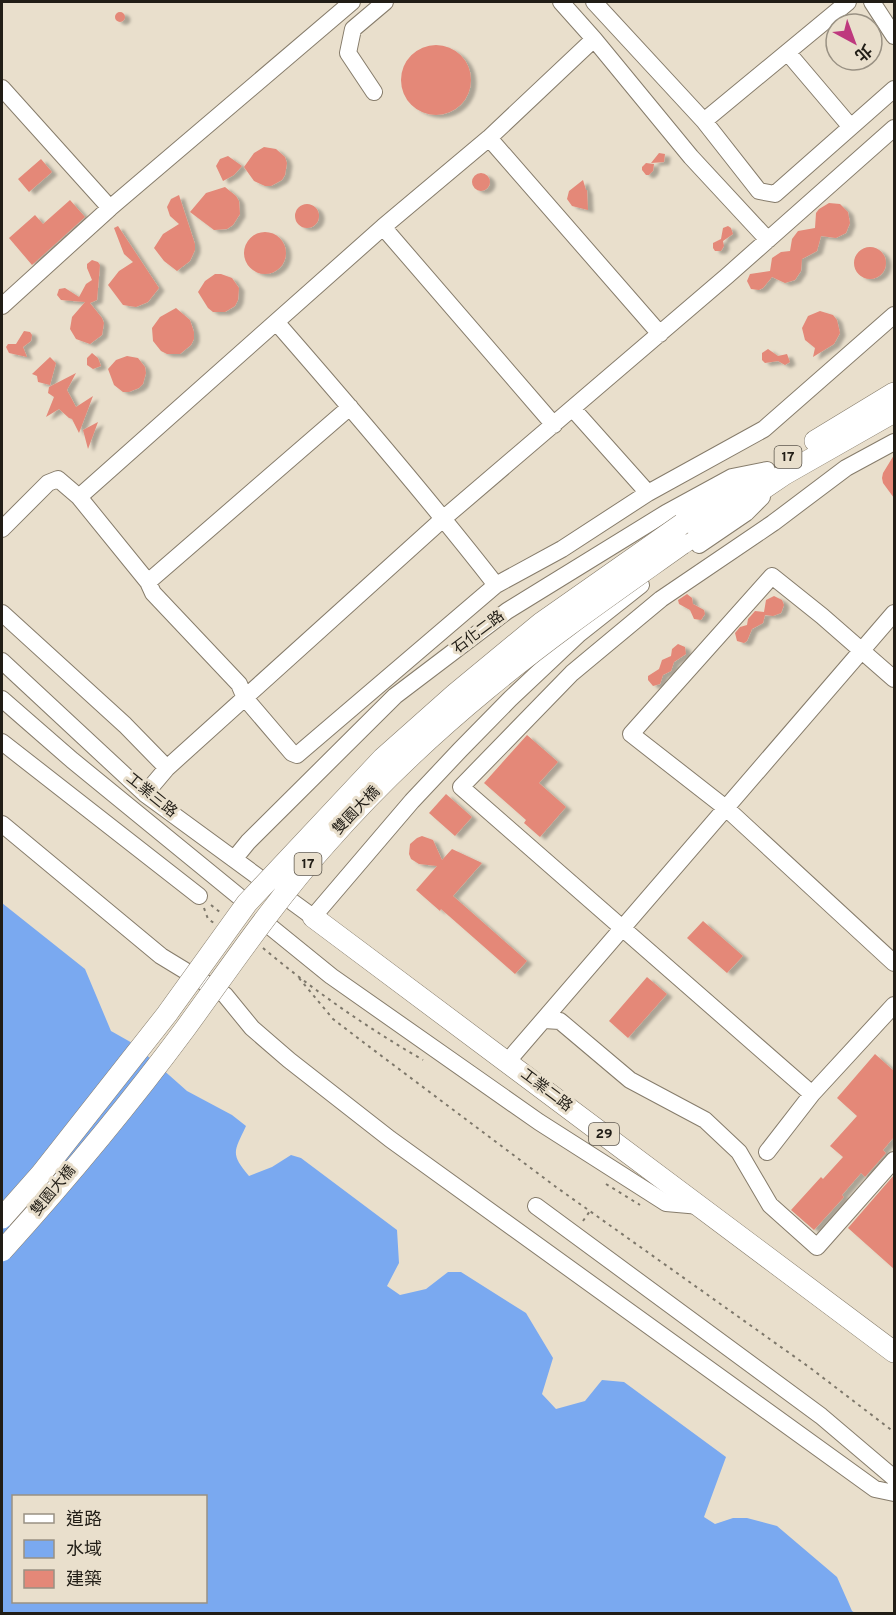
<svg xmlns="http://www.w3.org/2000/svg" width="896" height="1615" font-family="Overpass,'Noto Sans TC',sans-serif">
	<defs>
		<filter id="shadow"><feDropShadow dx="5.5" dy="3" stdDeviation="1.5" flood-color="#0004"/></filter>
	</defs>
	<rect width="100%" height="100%" fill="#e9dfcc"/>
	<path fill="#7aa9f0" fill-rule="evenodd" d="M2,903L85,969L111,1031L134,1044L187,1091L232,1115L246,1126C234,1152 230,1153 249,1176L272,1167L291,1155L301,1158L397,1230L399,1263L387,1286L400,1295L426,1289L448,1272H461L526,1313L553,1358L542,1394L556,1409L585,1401L602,1380L624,1382L726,1457L704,1517L715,1524L733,1518H747L777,1526L837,1577L852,1611L855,1613H2ZM14,1496H206V1602H14Z"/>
	<path fill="#e48878" filter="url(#shadow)" d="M115 17a5 5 0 1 1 10 0a5 5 0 1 1-10 0Z
		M401 80a35 35 0 1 1 70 0a35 35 0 1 1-70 0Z
		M264,147L276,149L285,157L287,163L285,175L282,180L271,186H265L254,181L244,167L254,153Z
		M659,153L665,154L664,162L651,163Z
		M228,156L242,166L234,175L223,181L216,166L220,159Z
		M41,159L52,172L29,192L18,179Z
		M646,163L654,164L653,171L649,175H646L642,170V167Z
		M472 182a9 9 0 1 1 18 0a9 9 0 1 1-18 0Z
		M583,180L586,190H587L588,210L572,206L567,199L569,191Z
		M225,187L236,196L239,201L240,214L233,225L227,229L214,230L190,212L206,193Z
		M179,195L195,244V250L190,261L177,271L164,261L154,248L163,234L179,224L170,216L167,207L171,199Z
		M70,200L85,217L32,265L9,238L35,215L43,224Z
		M829,203L840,204L848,212L850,223L846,233L836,238L821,236L817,251L802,259L801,271L795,280L785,283L772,277L763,288L759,290L751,289L747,281L750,274L770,271L772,258L781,252L790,251L792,239L798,231L815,228L816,213L819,209Z
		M295 216a12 12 0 1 1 24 0a12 12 0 1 1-24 0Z
		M118,226L159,288L148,302L136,307L123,305L108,285L119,271L133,262L124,254L114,228Z
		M728,226L731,228L733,234L723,241L724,246L721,251H715L713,248V243L721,239L723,228Z
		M244 253a21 21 0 1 1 42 0a21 21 0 1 1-42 0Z
		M854 263a16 16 0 1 1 32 0a16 16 0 1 1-32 0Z
		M92,260L98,262L100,265L97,300L90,303L102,318L104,323L102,335L90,344L76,339L70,329L72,317L85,302L61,300L57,295L59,289L65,288L79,297L86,284L92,280L87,268V264Z
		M215,274H221L232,278L239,288L238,300L235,306L225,312H213L208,308L198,292L205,281Z
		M176,308L190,320L194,332V339L191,345L180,354H167L161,351L153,341L152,328L160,317Z
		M820,311L833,315L837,320L840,333L834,344L813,357L815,348L805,340L802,328L808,316Z
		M24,331L30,332L32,335L31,341L23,347L27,357L9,353L6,347L8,344H16Z
		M768,349L778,356L787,354L790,362L785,365L778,361L765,363L762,360V353Z
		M92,353L98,358L101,366L93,369L87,365V358Z
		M127,356L138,358L145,367L146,373L143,384L139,388L129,392H123L114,385L108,369L116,360Z
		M50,357L56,363L50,385L38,382L37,376L32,374Z
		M76,373L67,390L76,407L93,396L79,433L72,419L69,418L59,409L46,417L54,397L48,393L49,387Z
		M98,422L88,449L83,430Z
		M894,455V498L883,483L882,478L883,473Z
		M687,594L692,598L693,604L704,610L705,614L701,620L694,619L690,610L679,604L678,600Z
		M774,596L782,600L784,605L781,613L773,616L765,615L763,623L752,629L747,641L744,643L737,641L735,633L740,627L747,625L748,619L755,611L764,612L766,600Z
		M678,644L685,647L686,654L674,662L671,671L663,675L660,684L653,686L648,680V676L659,669L662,660L671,656L672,649Z
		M527,735L558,762L539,783L566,807L540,837L524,823L526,820L484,783Z
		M446,794L472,817L455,836L429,813Z
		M422,836L433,840L442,860L452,849L482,863L453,896L527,961L515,974L441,909L440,911L416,890L437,866L419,864L411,859L409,854L410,844L417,838Z
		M703,921L743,956L727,973L687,938Z
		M647,977L667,994L628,1038L609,1021Z
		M875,1054L894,1071V1137L883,1150L886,1153L865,1177L861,1173L842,1195L844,1197L814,1230L791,1210L821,1177L823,1179L843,1157L830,1146L857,1116L837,1098Z
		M894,1175V1269L848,1228Z"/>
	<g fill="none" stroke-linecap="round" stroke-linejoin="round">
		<g stroke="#867c6b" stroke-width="18">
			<path id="minor" d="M561,2L594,39L691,157L768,240
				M594,2L704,121L759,191L775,194L894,89
				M872,2L894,36
				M788,53L850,126
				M2,88L110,208
				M374,92L348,53L353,29L385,2
				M704,121L848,2
				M489,138L660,334
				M383,227L554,425
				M2,306L110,208L352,2
				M277,323C352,409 426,495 496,585
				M350,407L148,582L153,593L239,684L245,698L292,753L297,755L496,585L562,549L648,493L764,429L894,315
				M573,409L648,493
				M79,497L383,227L489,138L594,39
				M2,529L48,483L58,479L79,497L148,582
				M699,545L746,513L762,497
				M2,613L125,725L167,768
				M2,661L145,794L313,917L412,801L460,750L510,699L579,634L641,585
				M894,679L822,616L772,576L631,734L727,809L894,963
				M2,699L72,760L247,903
				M2,742L199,896
				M145,794L167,768L444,518L727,276L894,128
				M2,824L161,956L225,995L252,1028L289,1060L390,1139L875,1489L894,1493
				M235,858L248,842L395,696L507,611L666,513L732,477L767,470
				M262,920L331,976L539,1122L666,1203L700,1206
				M544,1020L560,1021L630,1080L705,1120L739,1152L770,1205L817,1247L894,1160
				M507,1062L894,613
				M812,1094L461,787L572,673L661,599L773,523L846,468L894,442
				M767,1152L812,1094L894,1005
				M536,1206L821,1416L894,1478"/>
		</g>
		<g stroke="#867c6b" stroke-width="22">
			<path id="major" d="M815,441L894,393
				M682,524L753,479
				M682,544L785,474L894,412
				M313,917L894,1352"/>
		</g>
		<path stroke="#7e786b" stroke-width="2" stroke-dasharray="3 4.5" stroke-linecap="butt" d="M211,905L221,913
			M204,908L208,919L214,923
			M263,948C313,990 366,1027 423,1060
			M299,978L333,1019L363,1042L556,1187L809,1367L894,1432
			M606,1184L640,1205
			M583,1221L590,1211"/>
		<use href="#minor" stroke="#fff" stroke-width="16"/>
		<use href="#major" stroke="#fff" stroke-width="21"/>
		<g stroke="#867c6b" stroke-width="22" stroke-linecap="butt">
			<path id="major-bridge" d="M2,1218L41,1174L167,1014L247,903L383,758L455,694L541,623L682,524
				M2,1251C66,1180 128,1106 185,1029C231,966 274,902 326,844C375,788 430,736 487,689C549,637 616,591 682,544"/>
		</g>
		<use href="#major-bridge" stroke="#fff" stroke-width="21"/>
	</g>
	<g text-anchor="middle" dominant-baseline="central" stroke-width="6" stroke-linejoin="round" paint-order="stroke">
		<g fill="#e9dfcc" stroke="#5d574d" stroke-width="1.5">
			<rect x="774.5" y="446" width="27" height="22" rx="4.5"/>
			<rect x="294.5" y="853" width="27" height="22" rx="4.5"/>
			<rect x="589" y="1123" width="30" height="22" rx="4.5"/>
		</g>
		<g font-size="14" font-weight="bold" fill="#211d16">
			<text x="788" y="457">17</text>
			<text x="308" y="864">17</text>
			<text x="604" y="1134">29</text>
		</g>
		<g font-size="15" fill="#211d16" stroke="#e9dfcc">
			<text transform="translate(479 633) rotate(-37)">石化二路</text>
			<text transform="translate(151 796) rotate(39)">工業三路</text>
			<text transform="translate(357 811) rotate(-46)">雙園大橋</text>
			<text transform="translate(546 1091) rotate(37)">工業二路</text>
			<text transform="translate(54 1191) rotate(-50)">雙園大橋</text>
		</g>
	</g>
	<rect width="896" height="1615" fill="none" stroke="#211d16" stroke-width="6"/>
	<rect x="12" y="1495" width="195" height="108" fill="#e9dfcc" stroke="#999183" stroke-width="1.5"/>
	<rect x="24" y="1514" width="30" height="9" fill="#ffffff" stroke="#999183" stroke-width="1.5"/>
	<text x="66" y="1525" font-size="18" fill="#211d16">道路</text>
	<rect x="24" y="1540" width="30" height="18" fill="#7aa9f0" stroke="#999183" stroke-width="1.5"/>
	<text x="66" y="1555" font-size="18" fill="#211d16">水域</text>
	<rect x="24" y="1570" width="30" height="18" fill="#e48878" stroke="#999183" stroke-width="1.5"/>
	<text x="66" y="1585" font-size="18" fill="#211d16">建築</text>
	<g transform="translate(854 42) rotate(139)"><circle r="28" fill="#e9dfcc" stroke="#999183" stroke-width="1.5"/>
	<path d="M0-4.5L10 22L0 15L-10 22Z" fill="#be397e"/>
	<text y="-9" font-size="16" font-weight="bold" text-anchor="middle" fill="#211d16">北</text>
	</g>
</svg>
